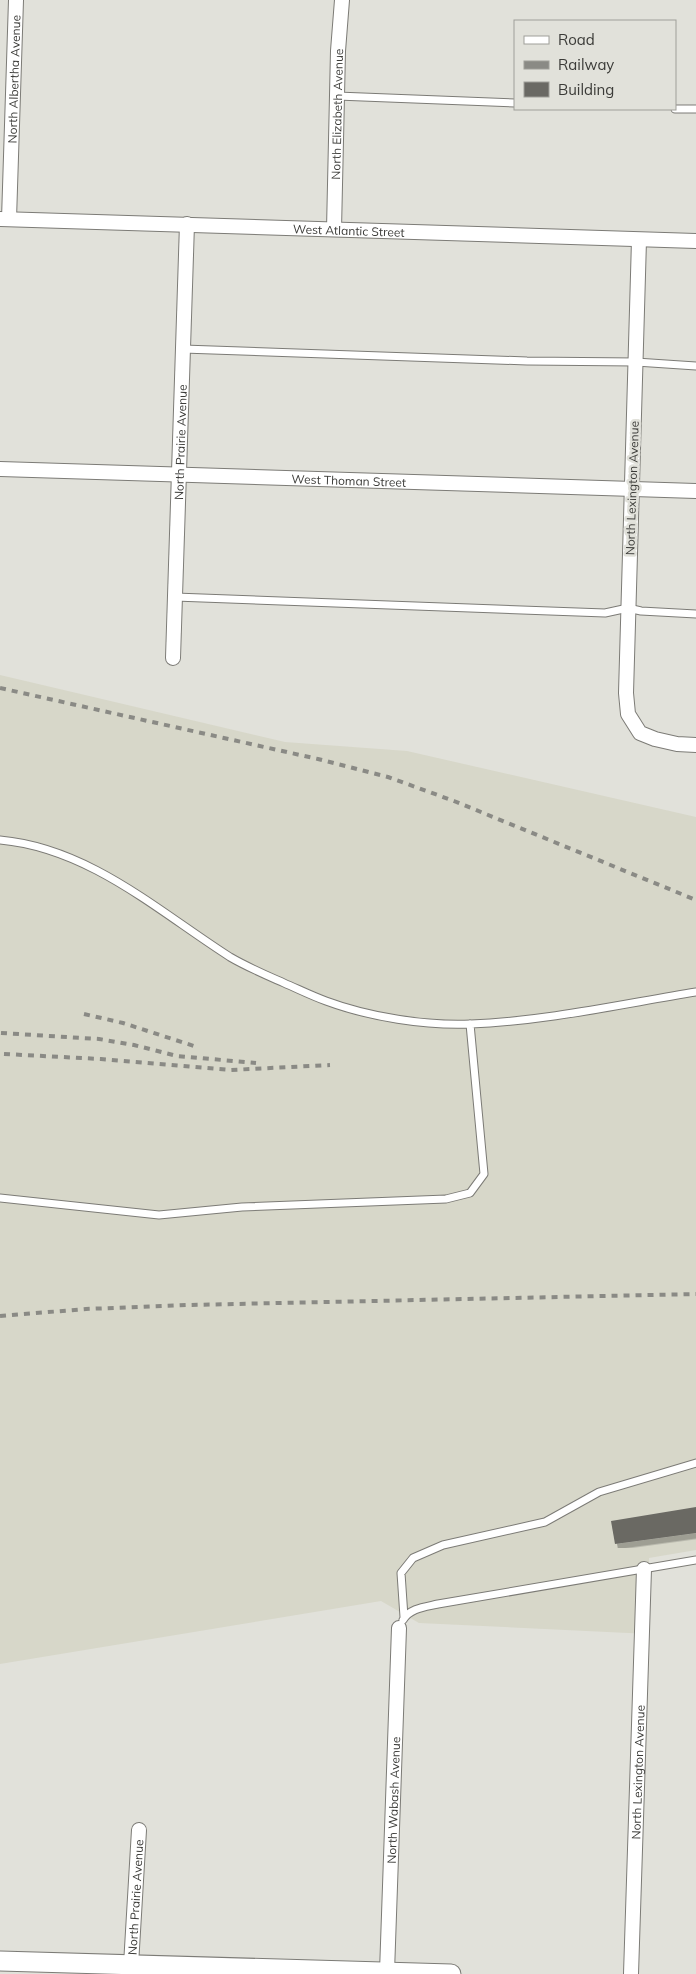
<svg xmlns="http://www.w3.org/2000/svg" width="696" height="1974" font-family="Mulish,sans-serif">
	<defs>
		<filter id="shadow"><feDropShadow dx="3" dy="5.5" stdDeviation="0" flood-color="#0004"/></filter>
	</defs>
	<rect width="100%" height="100%" fill="#e1e1da"/>
	<path fill="#d7d7c9" d="M0,675L285,742L407,751L696,817V1550L649,1558V1634L419,1623L381,1601L0,1664Z"/>
	<path fill="#6a6964" filter="url(#shadow)" d="M696,1507V1533L615,1544L611,1521Z"/>
	<g fill="none" stroke-linecap="round" stroke-linejoin="round">
		<g stroke="#7c7b76" stroke-width="9">
			<path id="lane" d="M337,96L515,103
				M675,109H696
				M183,349L527,361L636,362L696,366
				M175,597L605,613L628,608L641,611L696,614
				M0,840C89,848 158,911 230,957C247,967 266,975 284,983C298,989 312,996 326,1001C369,1017 426,1026 471,1024C547,1021 622,1004 696,992
				M0,1198L159,1215L242,1207L446,1199L470,1193L484,1174L470,1024
				M404,1617L401,1573L413,1558L443,1545L545,1522L599,1492L696,1463
				M403,1620C410,1608 425,1607 438,1604L696,1560"/>
		</g>
		<g stroke="#7c7b76" stroke-width="16">
			<g id="street">
				<path id="s1" d="M0,219L696,241"/>
				<path id="s2" d="M9,219L16,0"/>
				<path id="s3" d="M334,229L338,51L342,0"/>
				<path d="M639,240L626,693L628,714L640,733L655,739L677,744L696,745"/>
				<path id="s4" d="M0,469L696,491"/>
				<path id="s5" d="M173,658L187,224"/>
				<path id="s6" d="M131,1965L139,1830"/>
				<path id="s7" d="M387,1972L399,1628"/>
				<path id="s8" d="M631,1974L644,1569"/>
			</g>
		</g>
		<g stroke="#7c7b76" stroke-width="21">
			<path id="secondary" d="M0,1961L451,1974"/>
		</g>
		<use href="#lane" stroke="#fff" stroke-width="7"/>
		<use href="#street" stroke="#fff" stroke-width="14"/>
		<use href="#secondary" stroke="#fff" stroke-width="19"/>
		<path stroke="#8a8a85" stroke-width="4" stroke-dasharray="6 6" stroke-linecap="butt" d="M0,688L318,759L388,777L454,801L696,900
			M84,1014L123,1023L197,1047
			M1,1033L99,1039L134,1045L177,1056L256,1063
			M4,1054L101,1059L231,1070L330,1065
			M0,1316L86,1309L188,1305L696,1294"/>
	</g>
	<g text-anchor="middle" dominant-baseline="central" stroke-width="5" stroke-linejoin="round" paint-order="stroke">
		<g font-size="12" fill="#3b3b38" stroke="#e1e1da">
			<text stroke="none"><textPath href="#s2" startOffset="140">North Albertha Avenue</textPath></text>
			<text stroke="none"><textPath href="#s3" startOffset="115">North Elizabeth Avenue</textPath></text>
			<text stroke="none"><textPath href="#s1" startOffset="349">West Atlantic Street</textPath></text>
			<text stroke="none"><textPath href="#s5" startOffset="216">North Prairie Avenue</textPath></text>
			<text stroke="none"><textPath href="#s4" startOffset="349">West Thoman Street</textPath></text>
			<text transform="translate(632 488) rotate(-88)">North Lexington Avenue</text>
			<text stroke="none"><textPath href="#s8" startOffset="202">North Lexington Avenue</textPath></text>
			<text stroke="none"><textPath href="#s7" startOffset="172">North Wabash Avenue</textPath></text>
			<text stroke="none"><textPath href="#s6" startOffset="68">North Prairie Avenue</textPath></text>
		</g>
	</g>
	<rect x="514" y="20" width="162" height="90" fill="#e1e1da" stroke="#9f9f99"/>
	<rect x="524" y="36" width="25" height="8" fill="#ffffff" stroke="#9f9f99"/>
	<text x="558" y="45" font-size="15" fill="#3b3b38">Road</text>
	<rect x="524" y="61" width="25" height="8" fill="#8a8a85" stroke="#9f9f99"/>
	<text x="558" y="70" font-size="15" fill="#3b3b38">Railway</text>
	<rect x="524" y="82" width="25" height="15" fill="#6a6964" stroke="#9f9f99"/>
	<text x="558" y="95" font-size="15" fill="#3b3b38">Building</text>
</svg>
